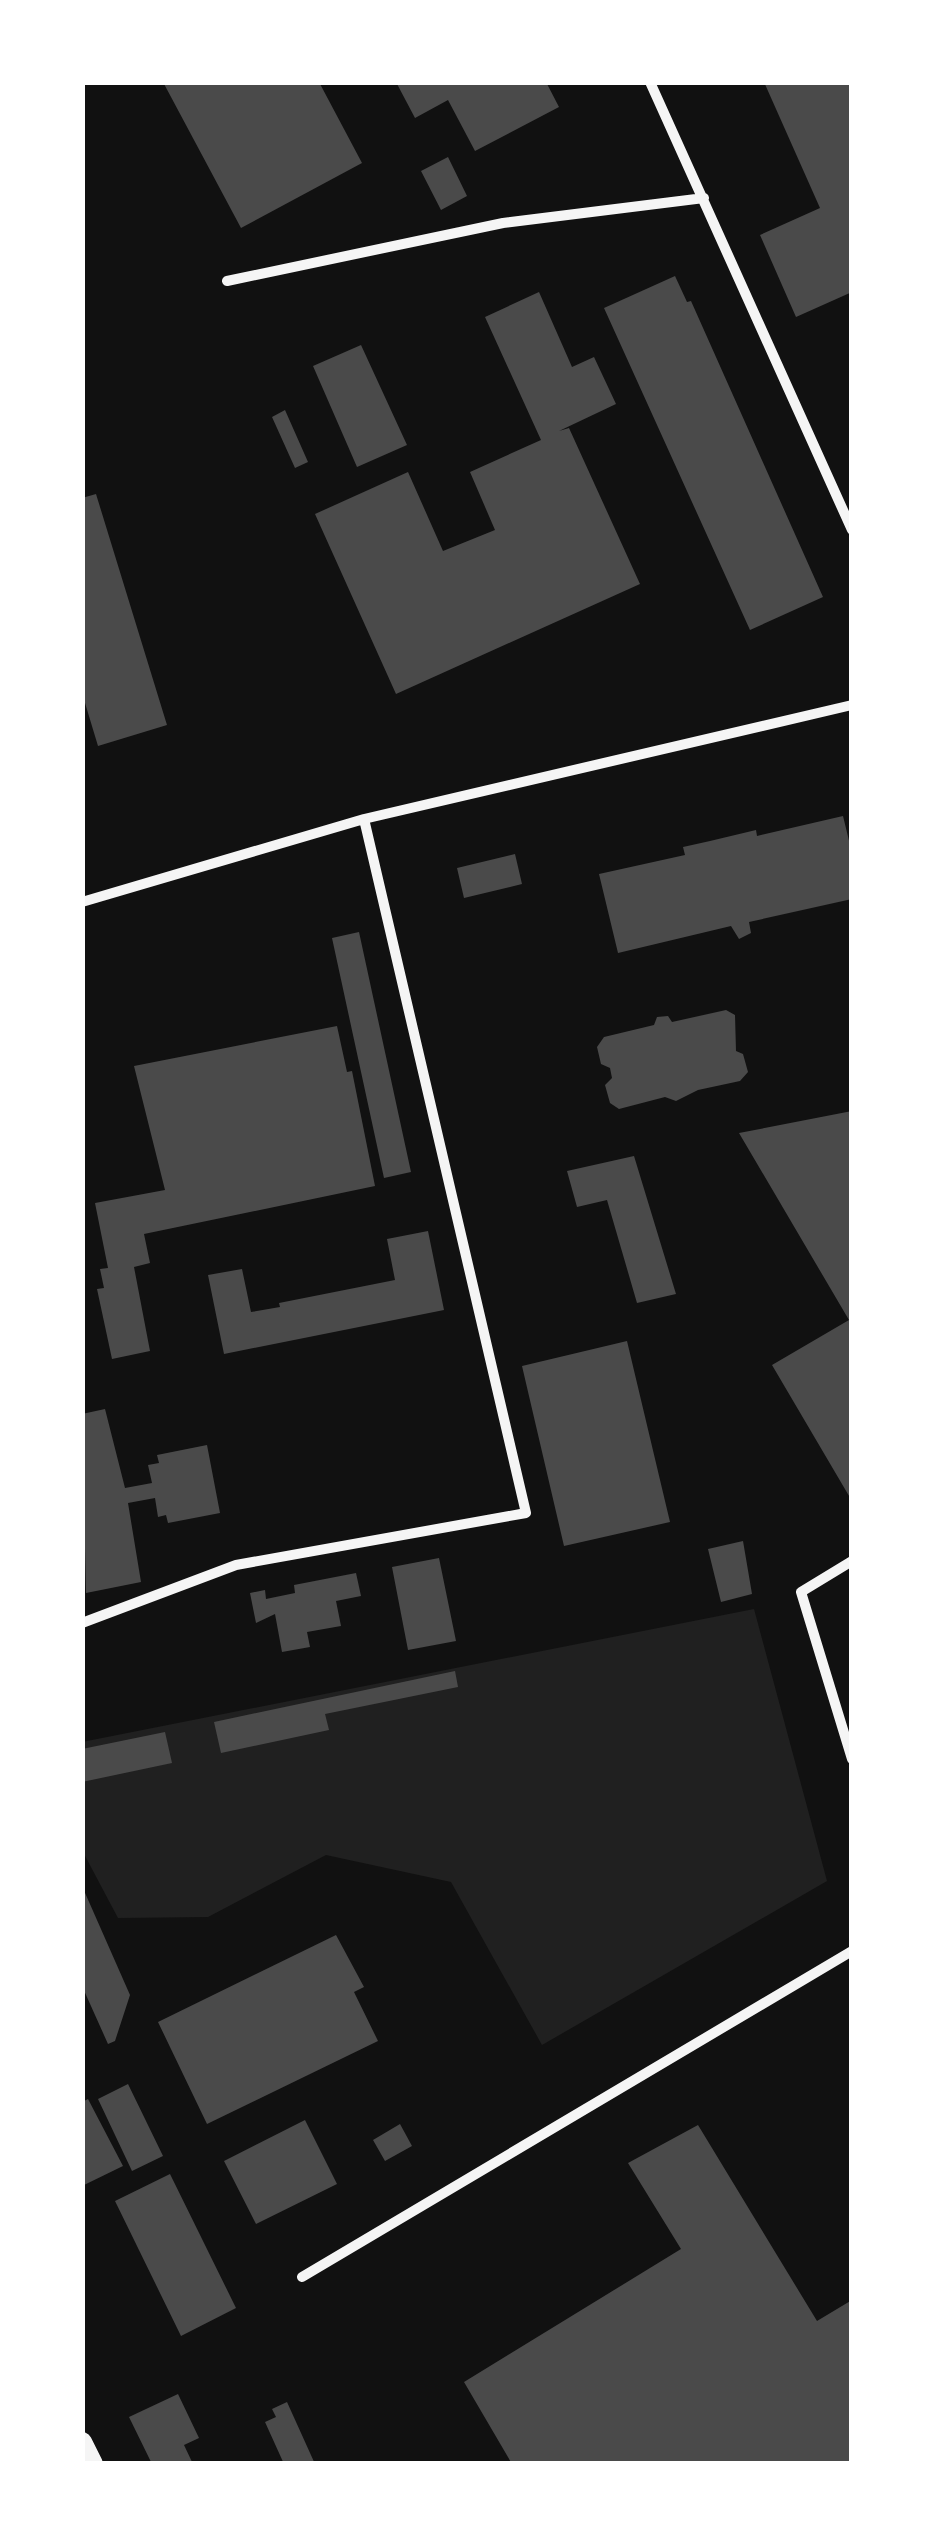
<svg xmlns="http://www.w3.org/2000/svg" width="934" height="2546" font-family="Karla,sans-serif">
	<rect width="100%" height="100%" fill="#111"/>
	<path fill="#202020" d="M754,1609L827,1881L542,2045L451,1882L326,1855L208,1917L118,1918L83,1852L82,1742Z"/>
	<path fill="#4a4a4a" d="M163,82H319L362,163L241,228Z
		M396,82H546L559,107L475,151L448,100L415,118Z
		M764,82H852V292L796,317L760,235L820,208Z
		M448,157L467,196L441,210L421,171Z
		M675,276L687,302L691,301L823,597L750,630L604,308Z
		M539,292L572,367L594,357L616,404L559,431L569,428L640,584L396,694L315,514L408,472L443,551L495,530L470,472L541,440L485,317Z
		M361,345L407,445L357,467L313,366Z
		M285,410L308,462L295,468L272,417Z
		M96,494L167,725L98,746L82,693V498Z
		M843,816L852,853V899L749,922L751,933L739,939L731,926L618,953L599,874L685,855L683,847L710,841L756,830L757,836Z
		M515,854L522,884L464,898L457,868Z
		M359,932L411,1172L384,1178L332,938Z
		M726,1010L735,1015L736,1051L743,1054L748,1072L740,1081L698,1090L676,1101L665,1097L619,1109L610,1103L605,1085L612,1078L610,1068L601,1064L597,1047L604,1037L654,1025L657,1017L668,1016L672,1022Z
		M337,1026L347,1072L352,1071L375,1186L144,1234L150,1263L134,1267L150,1351L112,1359L97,1289L104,1288L100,1269L108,1268L95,1203L165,1190L134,1066Z
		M852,1111V1501L772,1365L849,1320L739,1133Z
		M634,1156L676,1294L637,1303L607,1200L577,1207L567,1171Z
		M428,1231L444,1310L224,1354L208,1275L242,1269L251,1312L280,1307L279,1303L395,1280L387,1239Z
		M627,1341L670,1522L564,1546L522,1366Z
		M105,1409L125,1488L152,1483L148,1465L159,1463L157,1455L207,1445L220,1513L168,1523L166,1515L158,1517L155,1498L128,1503L141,1582L86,1593L82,1414Z
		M743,1541L752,1594L721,1602L708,1549Z
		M439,1558L456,1641L408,1650L392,1567Z
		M356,1573L361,1596L336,1601L341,1626L307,1632L310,1647L282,1652L275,1614L256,1623L250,1593L265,1590L266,1599L295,1593L294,1585Z
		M455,1671L458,1687L325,1714L329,1730L221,1753L214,1722Z
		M165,1732L172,1763L82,1782V1749Z
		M82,1886L130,1995L115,2041L108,2044L82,1986Z
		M336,1935L364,1987L354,1992L378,2041L207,2124L158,2022Z
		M128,2084L163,2156L132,2171L98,2099Z
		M88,2099L123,2166L82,2186V2102Z
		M305,2120L337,2184L256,2224L224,2161Z
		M400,2124L412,2146L385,2161L373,2140Z
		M698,2125L817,2321L852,2300V2464H512L464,2382L681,2249L628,2163Z
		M170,2174L236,2308L181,2336L115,2201Z
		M178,2394L199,2438L184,2445L193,2464H152L129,2417Z
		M287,2402L315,2464H284L265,2422L276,2417L272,2409Z"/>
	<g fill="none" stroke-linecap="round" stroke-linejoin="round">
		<path stroke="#f5f5f5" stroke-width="10" d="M650,82L852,530
			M227,281L503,223L704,198
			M82,902L364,819L852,705
			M852,1561L801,1592L852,1759
			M82,1623L236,1565L526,1513L364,819
			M302,2277L852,1951"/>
		<path stroke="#f5f5f5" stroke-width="20" d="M82,2442L93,2464"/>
	</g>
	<rect width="934" height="2546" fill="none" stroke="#ffffff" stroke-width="170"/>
</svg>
